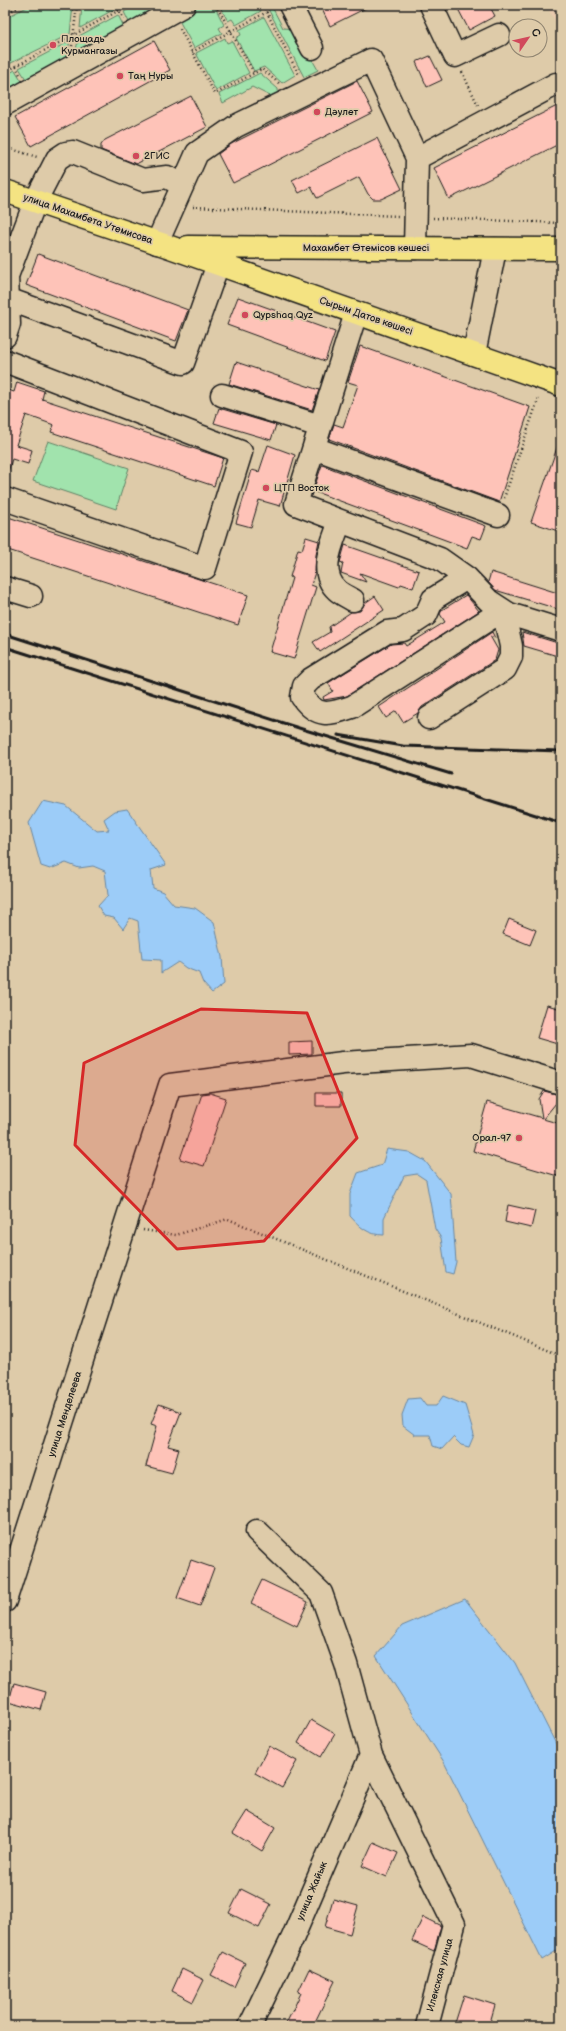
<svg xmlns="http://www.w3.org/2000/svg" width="566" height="2031" font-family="'Balsamiq Sans',sans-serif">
	<rect width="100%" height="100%" fill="#decba9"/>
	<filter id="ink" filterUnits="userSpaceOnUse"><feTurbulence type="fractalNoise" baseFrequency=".025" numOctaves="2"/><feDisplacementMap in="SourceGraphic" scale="8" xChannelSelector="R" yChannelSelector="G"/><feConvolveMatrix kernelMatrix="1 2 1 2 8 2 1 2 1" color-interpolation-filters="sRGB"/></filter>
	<g filter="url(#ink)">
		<path fill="#e8c9ae" d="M546,5H561V21L556,23Z"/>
		<path fill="#a1e3ad" stroke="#5e8064" d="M31,5H73L70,34L5,66V18Z
			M82,5H113L115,9L80,28Z
			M136,5H173L132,28L124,12Z
			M191,5H214L224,25L219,28L222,33L194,48L175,13Z
			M219,5H258L261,11L236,25L232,19L228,21Z
			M266,5H271L283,28L295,29L318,70L304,77Z
			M118,15L126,31L74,59L79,36Z
			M264,17L295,75L282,83L264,67L254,71L236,38L241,35L239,30Z
			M225,38L227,43L232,41L249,73L216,91L196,53Z
			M70,41L64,65L29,84L19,68Z
			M15,70L25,86L5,97V73L8,74Z
			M260,73L278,89V93L272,97L252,87L223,103L219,94Z
			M48,441L129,468L116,509L33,481Z"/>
		<path fill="#9cccf8" stroke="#6986a0" d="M43,801L66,806L97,831L109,830L104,819L115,811L127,809L166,865L151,870L153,888L163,892L174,905L195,908L214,922L222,957L224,984L212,993L203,983L199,973L186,968L178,962L161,973V960L142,959L138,921L130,918L123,929L114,918L104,916L98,906L108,895L105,871L93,866L79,868L66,863L50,869L41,866L29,823Z
			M387,1149L409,1152L425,1161L451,1194L456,1262L453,1274L446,1272L441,1238L435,1229L426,1180L417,1174L404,1176L384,1218V1235C368,1235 360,1227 350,1216V1194L358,1173L382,1165Z
			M443,1396L465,1405L474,1435L469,1447L461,1445L453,1437L442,1449L433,1446L430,1435H415L403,1426L402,1415L408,1399L420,1398L426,1406H436Z
			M465,1599L515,1663L561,1754V1948L542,1960L444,1762L376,1656L402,1626Z"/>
		<path fill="#fec3b8" stroke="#1c1c1c" d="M320,5H372L330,26Z
			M456,5H489L495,16L469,30Z
			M154,41L170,70L31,146L15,117Z
			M430,56L442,80L427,87L416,62Z
			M357,81L373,112L233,183L218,154L231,144Z
			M191,96L207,127L136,164L101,150V145L105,140Z
			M561,104V143L449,199L434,168Z
			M377,138L402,189L381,199H373L368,194L359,177L317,198L311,187L299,193L292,180Z
			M38,254L188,310L176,341L26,285Z
			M238,297L335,332L325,361L227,325Z
			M360,346L530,407L499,502L329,439L334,424L343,427L358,385L348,382Z
			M236,362L319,390L312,410L229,384Z
			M17,382L44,391L42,399L223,458L214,486L51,432L54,425L26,415L16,445L32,450L28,464L12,459L8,472H5V389L14,392Z
			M219,408L276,425L271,440L214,423Z
			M559,442H561V532L531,522Z
			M268,445L295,455L280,506L259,500L251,527L236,523L252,470L259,472Z
			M322,465L486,526L481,539L472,536L467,548L313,491Z
			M5,516L248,595L238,625L5,549Z
			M306,537L319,541L316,555L315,572L311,585L316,587L294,659L270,652L292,578L290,577L298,549L302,550Z
			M345,545L419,571L413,588L401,584L399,587L360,573L366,582L341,573L343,563L340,562L341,559Z
			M491,572L561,594V610L495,590L488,582Z
			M466,595L479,611L347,696L324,700L323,697L333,691L328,683L391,644L404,643L406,646L445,622L440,614L442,610Z
			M375,596L384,610L320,652L313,642L330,632L329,627L351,612L360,611L365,603Z
			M492,632L495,638L490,636L498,650L495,660L422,707L418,713L403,722L396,711L386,718L379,707Z
			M522,632L561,644V657L524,646Z
			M509,919L536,930L530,945L503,934Z
			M547,1005L561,1009V1045L537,1038Z
			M312,1041V1054L289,1055V1042Z
			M544,1091L556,1094L557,1097L556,1103L543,1119L561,1124V1177L473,1151L487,1102L542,1118L539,1099Z
			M210,1093L226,1098L204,1166L180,1159L202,1094Z
			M316,1093H341V1106H316Z
			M508,1205L535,1211L531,1228L505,1222Z
			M159,1404L181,1412L168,1446L179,1449L172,1473L146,1466L157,1426L151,1424Z
			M191,1560L214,1568L200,1606L177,1598Z
			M262,1580L308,1602L297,1626L251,1603Z
			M14,1683L46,1692L41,1710L9,1701Z
			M311,1720L335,1734L321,1757L298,1743Z
			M269,1746L297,1761L282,1788L255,1773Z
			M247,1811L275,1828L262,1851L233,1833Z
			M373,1842L398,1853L387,1877L362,1866Z
			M241,1889L271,1904L259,1928L229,1913Z
			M333,1899L358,1906L350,1934L325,1927Z
			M423,1917L441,1926L434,1951L412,1941Z
			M223,1952L245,1963L234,1987L211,1975Z
			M182,1969L204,1980L193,2002L172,1991Z
			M309,1969L335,1981L313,2026H285L301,1993L298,1992Z
			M464,1995L495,2005L489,2026H467L455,2023Z"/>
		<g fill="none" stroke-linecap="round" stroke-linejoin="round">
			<g stroke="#1c1c1c" stroke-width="25">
				<path id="minor" d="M290,5L312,48
					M431,5L455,56L499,35
					M5,104L184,5
					M157,243L197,153L236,126L371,60L417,158
					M415,248L417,158L556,84
					M5,298L183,363L218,264
					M356,313L296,504L440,559L467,578L489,601L509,614L561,630
					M5,336L9,324L7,276L35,202L57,159L66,153L73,152L143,180L167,177L182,185
					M474,354L495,249
					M5,361L241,452L205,568L5,499
					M222,395L320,426
					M314,448L498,515
					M340,521C333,542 317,572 337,590C341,594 348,597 353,600
					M5,588L31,596
					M429,718L505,669L511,657V646L503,610L352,707C330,714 318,719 302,697L304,686L311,679L387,632L403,630L426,615L433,599L467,578
					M257,1531L321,1593L346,1664L371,1755L454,1924L427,2026
					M5,1601L170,1085L343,1063L471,1055L561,1083
					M250,2026L293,1937L371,1755"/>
			</g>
			<g stroke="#1c1c1c" stroke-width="25">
				<path id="major" d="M5,191L170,247L561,385
					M188,247L561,249"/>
			</g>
			<path stroke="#1c1c1c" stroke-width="2.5" stroke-dasharray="1 3" stroke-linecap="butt" d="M116,5L124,19
				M216,5L254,73
				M263,5L299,75
				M5,14L23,5
				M180,29L215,94L262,69L281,85
				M72,46L77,5
				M192,52L267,12
				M16,66L20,75
				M5,69L9,70L16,66L129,5
				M462,72L478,105
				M5,147L37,157
				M193,207L398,216
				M433,218L561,223
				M504,498L539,397
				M143,1230L176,1235L228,1219L561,1356"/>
			<use href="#minor" stroke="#decba9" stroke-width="22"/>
			<use href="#major" stroke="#f4e382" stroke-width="22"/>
			<path stroke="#1c1c1c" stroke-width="3" d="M5,634L302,729L451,774
				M5,647L561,823
				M338,735L403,746L561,751"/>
		</g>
	</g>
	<path fill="#d62828" fill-opacity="0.2" stroke="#d62828" stroke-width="3" stroke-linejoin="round" d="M201,1009L307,1013L357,1138L264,1241L177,1249L75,1145L84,1063Z"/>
	<g fill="#d1495b" stroke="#decba9" stroke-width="1.5">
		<circle cx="53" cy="45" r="4"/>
		<circle cx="120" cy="76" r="4"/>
		<circle cx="317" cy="112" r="4"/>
		<circle cx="136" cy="156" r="4"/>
		<circle cx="245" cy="315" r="4"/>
		<circle cx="266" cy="488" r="4"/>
		<circle cx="519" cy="1138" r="4"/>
	</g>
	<g text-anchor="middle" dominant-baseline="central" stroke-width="3.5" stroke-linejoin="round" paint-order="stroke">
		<g font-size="10" fill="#1c1c1c" stroke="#decba9" text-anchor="start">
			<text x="61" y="39">Площадь<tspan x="61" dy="12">Курмангазы</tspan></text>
			<text x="128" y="76">Таң Нуры</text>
			<text x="325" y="112">Дәулет</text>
			<text x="144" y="156">2ГИС</text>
			<text x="253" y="315">Qypshaq Qyz</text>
			<text x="274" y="488">ЦТП Восток</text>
			<text x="511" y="1138" text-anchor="end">Орал-97</text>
		</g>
		<g font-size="10" fill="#1c1c1c" stroke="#decba9">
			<text transform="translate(88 219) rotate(19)">улица Махамбета Утемисова</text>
			<text x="366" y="248">Махамбет Өтемісов көшесі</text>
			<text transform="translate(366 316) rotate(19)">Сырым Датов көшесі</text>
			<text transform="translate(65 1414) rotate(-72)">улица Менделеева</text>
			<text transform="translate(312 1891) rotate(-67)">улица Жайык</text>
			<text transform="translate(440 1975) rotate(-75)">Илекская улица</text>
		</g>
	</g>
	<rect width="566" height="2031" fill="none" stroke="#decba9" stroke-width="20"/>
	<rect x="10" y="10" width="546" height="2011" fill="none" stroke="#1c1c1c" stroke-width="1.5" filter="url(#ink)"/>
	<g transform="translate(528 38) rotate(56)"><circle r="19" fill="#decba9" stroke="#908571"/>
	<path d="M0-3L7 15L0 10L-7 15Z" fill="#d1495b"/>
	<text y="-6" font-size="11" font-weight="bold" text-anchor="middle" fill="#1c1c1c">С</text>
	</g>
</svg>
